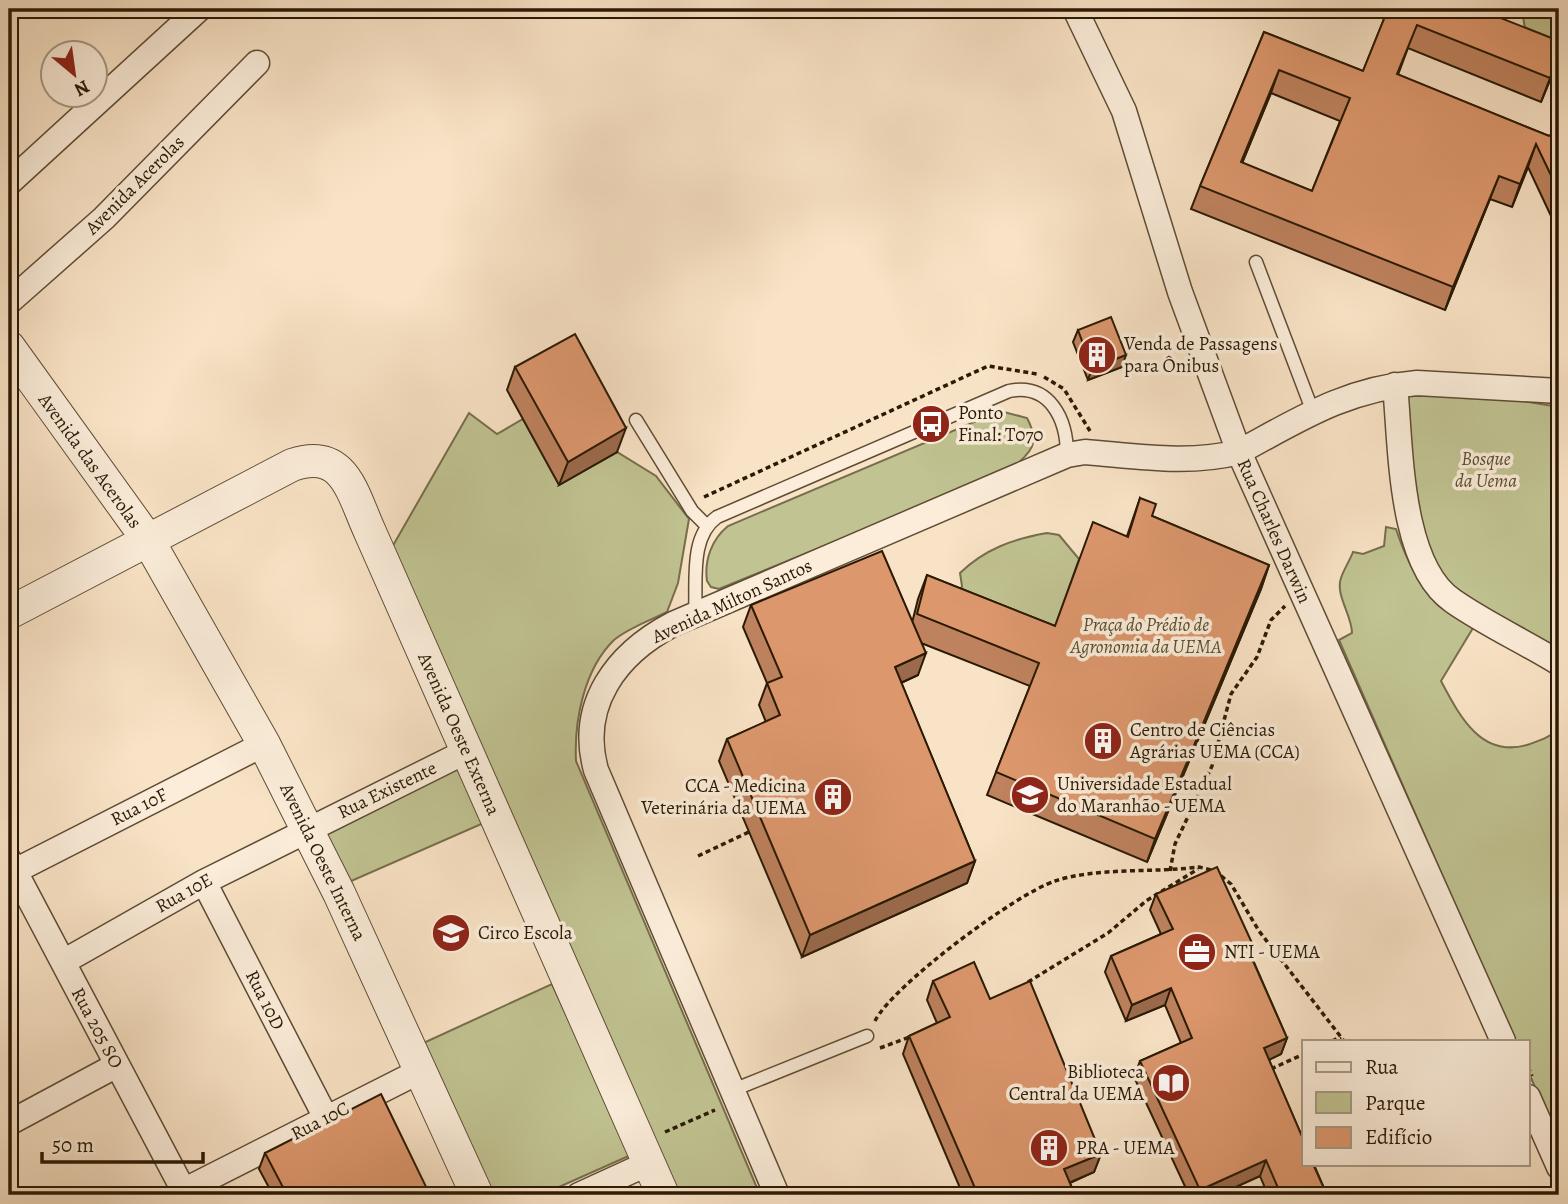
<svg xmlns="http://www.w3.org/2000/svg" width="1568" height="1204" font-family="Alegreya,serif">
	<rect width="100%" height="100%" fill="#f9e3c6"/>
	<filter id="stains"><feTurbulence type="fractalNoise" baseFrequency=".00286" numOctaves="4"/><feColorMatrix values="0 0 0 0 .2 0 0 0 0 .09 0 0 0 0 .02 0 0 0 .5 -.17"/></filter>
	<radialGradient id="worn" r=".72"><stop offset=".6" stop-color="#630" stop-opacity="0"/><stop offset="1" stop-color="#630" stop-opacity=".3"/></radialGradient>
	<path fill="#c1c392" stroke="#766e4c" stroke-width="2" d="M1522,9H1559V56L1525,29Z
		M1408,396H1492L1559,407V649L1469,598L1437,573L1418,543Z
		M1000,411L1027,418C1041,444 1031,452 1011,469L719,589L711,587L707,581C704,560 712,539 728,526Z
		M469,413L497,434L523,419L559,485L617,452L656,476L689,519L678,583L667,612C651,620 628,628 614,640C584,669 574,721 576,761L760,1195H678L391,549Z
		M1386,527L1396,529C1413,581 1429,597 1473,628L1441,681C1460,717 1482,760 1530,744C1541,740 1550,737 1559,729V1143L1528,1071V1041H1515L1339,640L1352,633C1352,615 1335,595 1341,578C1344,569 1350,560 1353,552L1363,554L1384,546Z
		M1047,533L1059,535L1079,559L1047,649L958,599L962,586L960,573C985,549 1013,539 1047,533Z
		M461,763L486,822L349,882L319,829Z
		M552,984L631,1155L541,1195H489L419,1045Z"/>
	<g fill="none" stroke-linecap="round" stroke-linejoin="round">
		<g stroke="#5e4c35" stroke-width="15">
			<path id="service" d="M1256,262L1313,412
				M636,420L692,511L706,525
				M695,614C697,582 689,537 717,517L1009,391C1050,383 1067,419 1067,455
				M733,1090L867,1036"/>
		</g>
		<g stroke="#5e4c35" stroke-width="27">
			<path id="minor" d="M1075,9L1124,111L1180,292L1239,452L1503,1041
				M9,183L199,9
				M9,302L104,218L257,63
				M1395,385C1401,446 1399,564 1453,601C1486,624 1525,642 1559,663
				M9,860L186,1195
				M9,874L264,744
				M204,882L326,1118
				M63,962L204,882L467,751
				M1528,1097L1559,1167
				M9,1123L117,1065
				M183,1191L420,1071
				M579,1195L649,1163
				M777,1195L596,770C578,705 616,654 673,624L1067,455L1085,452C1136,456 1188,465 1239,452C1300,419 1346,389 1417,383L1559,391"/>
		</g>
		<g stroke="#5e4c35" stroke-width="34">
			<path id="tertiary" d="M9,347L148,540L264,744L339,893L477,1195
				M9,613L292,465C345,447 352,493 370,532L663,1195"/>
		</g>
		<path stroke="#2a1a05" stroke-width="3.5" stroke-dasharray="5 3.5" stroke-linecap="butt" d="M1044,377L1064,389L1090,431
			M704,497L988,366L1037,374
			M698,856L749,832
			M1170,871L1175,844L1212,766L1231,694L1257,657L1271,620L1285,606
			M1028,982L1108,933L1146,901L1198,869
			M875,1021C892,986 1017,893 1055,881C1097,867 1155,873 1199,867L1215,871L1231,884L1259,931L1344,1041
			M1332,1041L1341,1037
			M880,1048L912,1036
			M1528,1067L1532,1076
			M1271,1069L1304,1054
			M665,1132L715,1110"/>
		<use href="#service" stroke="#fbedda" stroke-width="12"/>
		<use href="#minor" stroke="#fbedda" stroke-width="24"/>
		<use href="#tertiary" stroke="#fbedda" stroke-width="32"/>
	</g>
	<path fill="#be825e" stroke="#2a1a05" stroke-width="2" fill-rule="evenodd" d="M1388,9L1559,57L1541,102L1408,48L1398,75L1549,136L1559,131V233L1528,167L1512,207L1490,199L1445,310L1191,209L1200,186L1264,32L1363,71ZM1271,93L1340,121L1312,191L1242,163Z
		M1078,330L1122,367L1088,380L1073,342Z
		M515,367L617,452L559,485L507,390Z
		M1140,498L1152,516L1269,565L1261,589L1147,862L987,795L1030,686L921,643L918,675L901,683L975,861L967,883L802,957L719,761L727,739L766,722L759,705L767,683L743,627L751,605L912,623L918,599L927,575L1055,626L1127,536Z
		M1156,894L1252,943L1249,951L1287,1038L1281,1054L1269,1060L1327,1195H1268L1260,1176L1218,1195H1189L1134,1077L1140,1061L1181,1043L1165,1005L1126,1021L1105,972L1111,956L1161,934L1150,910Z
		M933,981L990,999L1101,1154L1094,1172L1070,1183L1075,1195H963L903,1054L909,1036L937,1023L927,1000Z
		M265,1153L430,1195H273L259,1169Z"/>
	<path fill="#9b6a4c" stroke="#2a1a05" stroke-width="2" d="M1559,55L1556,66L1541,102L1550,78Z
		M1279,70L1271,93L1233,185L1241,162Z
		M1536,144L1528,167L1512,207L1520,184Z
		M1499,176L1490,199L1445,310L1453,287Z
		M1126,355L1122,367L1088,380L1092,368Z
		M626,428L617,452L559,485L568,462Z
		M1269,565L1261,589L1147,862L1155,839Z
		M926,653L918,675L887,689L895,667Z
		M975,861L967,883L802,957L810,935Z
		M1171,988L1165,1005L1126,1021L1132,1005Z
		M1287,1038L1281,1054L1258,1065L1264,1048Z
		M1101,1154L1094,1172L1057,1188L1064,1169Z
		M1266,1160L1260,1176L1218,1195H1198L1200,1190Z
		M1016,1187L1013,1195H997Z"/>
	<path fill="#dd976d" stroke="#2a1a05" stroke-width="2" fill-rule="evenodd" d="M1388,9H1478L1559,41V55L1550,78L1417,25L1397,74L1549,136L1559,131V192L1536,144L1520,184L1499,176L1453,287L1200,186L1264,32L1363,71ZM1279,70L1350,98L1312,191L1241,162Z
		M1111,317L1126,355L1092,368L1078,330Z
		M575,334L626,428L568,462L515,367Z
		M1140,498L1156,504L1152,516L1269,565L1155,839L996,772L1039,663L917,614L927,575L1055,626L1093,522L1128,537Z
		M882,551L926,653L895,667L975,861L810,935L727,739L780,715L767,683L782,677L751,605Z
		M1217,867L1252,943L1246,945L1287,1038L1264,1048L1304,1141V1164H1313L1327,1195H1281L1266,1160L1200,1190L1140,1061L1192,1038L1171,988L1132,1005L1111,956L1173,929L1156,894Z
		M974,962L990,999L1030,981L1101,1154L1064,1169L1075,1195H1020L1016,1187L997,1195H978L909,1036L950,1017L933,981Z
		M381,1094L430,1195H287L265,1153Z"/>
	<defs>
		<g id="building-disc" transform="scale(2.0125)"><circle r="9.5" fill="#8f2418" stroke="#fbedda"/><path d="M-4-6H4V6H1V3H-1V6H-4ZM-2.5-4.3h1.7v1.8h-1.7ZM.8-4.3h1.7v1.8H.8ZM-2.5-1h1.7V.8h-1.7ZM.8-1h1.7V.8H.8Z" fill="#fff"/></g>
		<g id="bus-disc" transform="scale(2.0125)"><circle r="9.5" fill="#8f2418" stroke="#fbedda"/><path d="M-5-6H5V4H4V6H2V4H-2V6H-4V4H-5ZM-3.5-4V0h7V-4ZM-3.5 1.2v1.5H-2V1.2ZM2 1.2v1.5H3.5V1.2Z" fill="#fff"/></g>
		<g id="university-disc" transform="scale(2.0125)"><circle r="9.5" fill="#8f2418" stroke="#fbedda"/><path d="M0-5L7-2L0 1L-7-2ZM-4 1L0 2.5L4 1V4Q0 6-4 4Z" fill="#fff"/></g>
		<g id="school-disc" transform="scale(2.0125)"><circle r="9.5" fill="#8f2418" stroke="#fbedda"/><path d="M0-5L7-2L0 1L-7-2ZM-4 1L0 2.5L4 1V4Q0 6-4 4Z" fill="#fff"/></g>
		<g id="office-disc" transform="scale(2.0125)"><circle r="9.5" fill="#8f2418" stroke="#fbedda"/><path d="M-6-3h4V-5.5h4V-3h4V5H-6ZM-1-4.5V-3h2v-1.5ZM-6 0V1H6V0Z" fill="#fff"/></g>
		<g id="library-disc" transform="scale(2.0125)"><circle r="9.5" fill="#8f2418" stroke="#fbedda"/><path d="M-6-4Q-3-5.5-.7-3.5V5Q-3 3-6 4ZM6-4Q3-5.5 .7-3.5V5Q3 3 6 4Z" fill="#fff"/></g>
	</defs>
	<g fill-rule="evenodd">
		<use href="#building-disc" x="1097" y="355"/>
		<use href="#bus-disc" x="931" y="424"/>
		<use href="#building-disc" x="1103" y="741"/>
		<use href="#university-disc" x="1030" y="795"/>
		<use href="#building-disc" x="833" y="797"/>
		<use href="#school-disc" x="451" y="933"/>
		<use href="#office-disc" x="1197" y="952"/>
		<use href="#library-disc" x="1171" y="1083"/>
		<use href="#building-disc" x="1049" y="1148"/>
	</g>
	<g text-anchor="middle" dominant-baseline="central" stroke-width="7" stroke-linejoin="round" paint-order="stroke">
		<g font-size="19" fill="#2a1a05" stroke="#fbedda">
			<text transform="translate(135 185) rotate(-45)">Avenida Acerolas</text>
			<text transform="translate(90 461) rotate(54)">Avenida das Acerolas</text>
			<text transform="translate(1274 531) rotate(66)">Rua Charles Darwin</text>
			<text transform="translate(732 601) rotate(-25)">Avenida Milton Santos</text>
			<text transform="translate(459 734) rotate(66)">Avenida Oeste Externa</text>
			<text transform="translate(387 790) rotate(-26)">Rua Existente</text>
			<text transform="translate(139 807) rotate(-27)">Rua 10F</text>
			<text transform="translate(323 862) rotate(64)">Avenida Oeste Interna</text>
			<text transform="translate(184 893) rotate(-29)">Rua 10E</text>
			<text transform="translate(265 1000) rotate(63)">Rua 10D</text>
			<text transform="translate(97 1028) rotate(62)">Rua 205 SO</text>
			<text transform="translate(320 1121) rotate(-27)">Rua 10C</text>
		</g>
		<g font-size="19" fill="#2a1a05" stroke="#fbedda" text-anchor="start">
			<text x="1124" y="344">Venda de Passagens<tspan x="1124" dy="22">para Ônibus</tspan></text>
			<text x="958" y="413">Ponto<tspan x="958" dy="22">Final: T070</tspan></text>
			<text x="1130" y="730">Centro de Ciências<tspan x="1130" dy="22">Agrárias UEMA (CCA)</tspan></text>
			<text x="1057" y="784">Universidade Estadual<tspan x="1057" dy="22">do Maranhão - UEMA</tspan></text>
			<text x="806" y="786" text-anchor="end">CCA - Medicina<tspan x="806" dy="22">Veterinária da UEMA</tspan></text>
			<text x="478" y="933">Circo Escola</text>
			<text x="1224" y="952">NTI - UEMA</text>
			<text x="1144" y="1072" text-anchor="end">Biblioteca<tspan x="1144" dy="22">Central da UEMA</tspan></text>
			<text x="1076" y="1148">PRA - UEMA</text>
		</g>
		<g font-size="19" font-style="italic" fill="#574d2f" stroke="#fbedda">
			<text x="1486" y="459">Bosque<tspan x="1486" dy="22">da Uema</tspan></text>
			<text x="1146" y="625">Praça do Prédio de<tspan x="1146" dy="22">Agronomia da UEMA</tspan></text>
		</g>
	</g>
	<rect width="1568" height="1204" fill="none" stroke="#f9e3c6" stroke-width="35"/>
	<rect x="10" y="10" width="1547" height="1183" fill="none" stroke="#2a1a05" stroke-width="3.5"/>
	<rect x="18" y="18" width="1533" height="1169" fill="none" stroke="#2a1a05" stroke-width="2"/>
	<rect x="1302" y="1040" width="228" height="126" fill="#fbedda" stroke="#a79985" stroke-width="2"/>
	<rect x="1316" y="1062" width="35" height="10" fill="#fbedda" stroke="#a79985" stroke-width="2"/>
	<text x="1365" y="1074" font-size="21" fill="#2a1a05">Rua</text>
	<rect x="1316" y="1092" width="35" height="21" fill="#c1c392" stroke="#a79985" stroke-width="2"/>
	<text x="1365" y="1110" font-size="21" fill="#2a1a05">Parque</text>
	<rect x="1316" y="1127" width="35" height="21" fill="#dd976d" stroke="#a79985" stroke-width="2"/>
	<text x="1365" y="1144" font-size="21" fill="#2a1a05">Edifício</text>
	<g transform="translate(74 74) rotate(151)"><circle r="33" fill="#fbedda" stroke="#a79985" stroke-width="2"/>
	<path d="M0-5L12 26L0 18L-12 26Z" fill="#8f2418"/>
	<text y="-10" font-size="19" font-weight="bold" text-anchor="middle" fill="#2a1a05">N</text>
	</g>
	<path d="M42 1152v10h161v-10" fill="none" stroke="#2a1a05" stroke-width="3.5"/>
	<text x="52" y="1152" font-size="21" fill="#2a1a05" stroke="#fbedda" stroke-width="5" paint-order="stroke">50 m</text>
	<rect width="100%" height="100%" filter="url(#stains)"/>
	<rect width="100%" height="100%" fill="url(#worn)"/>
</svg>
